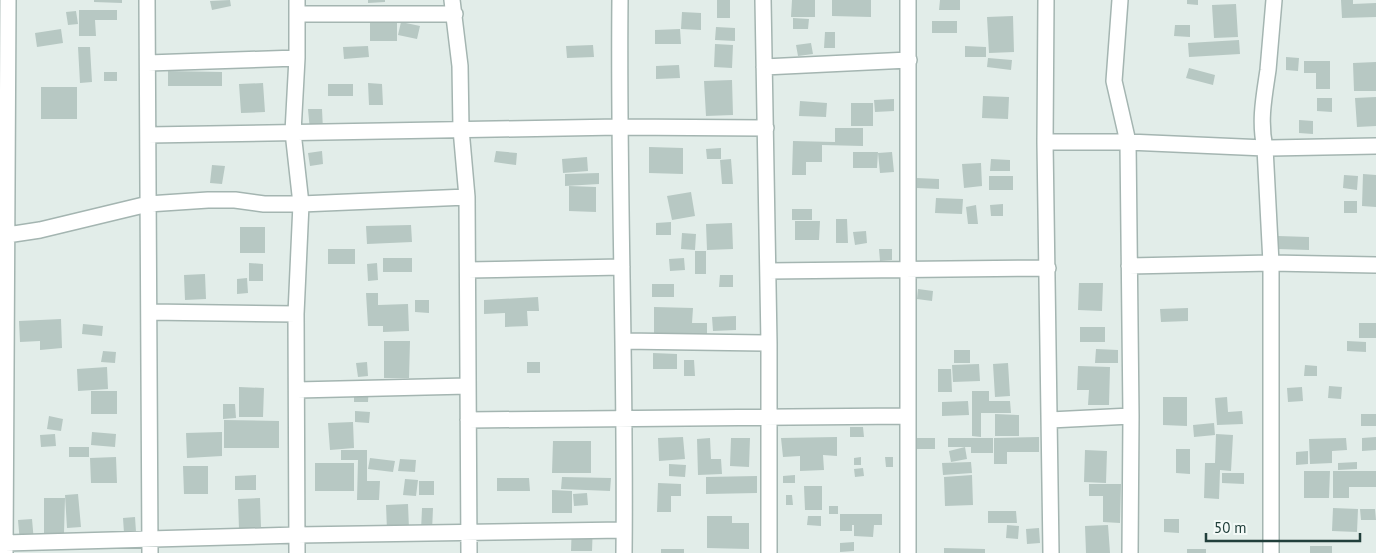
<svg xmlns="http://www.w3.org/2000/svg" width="1376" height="553" font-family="'PT Sans',sans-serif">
	<rect width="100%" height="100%" fill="#e2ede9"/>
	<path fill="#b7c8c3" d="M94,0H122V3L94,2Z
		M230,0L231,6L212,10L210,1Z
		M368,0H385V2L368,3Z
		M717,0H730V18H717Z
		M792,0H815V17H791Z
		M832,0H871V17L832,16Z
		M940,0H960V10H939Z
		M1187,0H1198V5L1187,4Z
		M1341,0H1353V4L1376,3V17L1342,18Z
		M1236,4L1238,37L1214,38L1212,5Z
		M79,10H117V20H95L96,36H79Z
		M76,11L78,24L68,25L66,12Z
		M370,12H397V41H370Z
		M682,12L701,13V30L681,29Z
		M1013,16L1014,52L989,53L987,17Z
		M793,18L809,19L808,29H793Z
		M932,21H957V33H932Z
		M401,22L420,26L417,39L398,35Z
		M1175,25H1190V37L1174,36Z
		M716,27L735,28V41L715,40Z
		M61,29L63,43L37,47L35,33Z
		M680,29L681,44H655V30Z
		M825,32H835V48H824Z
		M1239,40L1240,54L1189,57L1188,43Z
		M811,43L813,54L798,56L796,45Z
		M715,44L733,45L732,68L714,67Z
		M593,45L594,57L567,58L566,46Z
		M368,46L369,57L344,59L343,47Z
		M965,46L986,47V57H965Z
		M78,47H90L92,82L80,83Z
		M1286,57L1299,58L1298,71L1286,70Z
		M988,58L1012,60L1011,70L987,67Z
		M1304,61H1330V89H1316V73H1304Z
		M1376,62V91H1354L1353,63Z
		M679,65L680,78L656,79V66Z
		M1189,68L1215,75L1213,85L1186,78Z
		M168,71L222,72V86H168Z
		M104,72H117V81H104Z
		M732,80L733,115L706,116L704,81Z
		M263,83L265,112L241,113L239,84Z
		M368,83L382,84L383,105H369Z
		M328,84H353V96H328Z
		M41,87H77V119H41Z
		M983,96L1009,97L1008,119L982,118Z
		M1376,97V126L1357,127L1355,98Z
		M1317,98H1332V112L1317,111Z
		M894,99V111L875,112L874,100Z
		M800,101L827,103L826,117L799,116Z
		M851,103H873V126H851Z
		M308,109H322L323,130L310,131Z
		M1299,120L1313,121V134L1299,133Z
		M835,128H863V146L822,145V162H806V175H792L793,141L835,142Z
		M649,147L683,148V174L649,173Z
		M721,148V159H707L706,149Z
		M322,151L323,164L310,166L308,153Z
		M496,151L517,153L516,165L494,162Z
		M853,152H878L877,168H853Z
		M892,152L894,172L880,173L878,153Z
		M587,157L588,171L563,173L562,159Z
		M731,159L733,184H722L720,160Z
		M991,159L1010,160V171H990Z
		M981,163L982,186L964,188L962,164Z
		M212,165L225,166L222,184L210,183Z
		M599,173V184L565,186V174Z
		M1363,174L1376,175V207L1362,206Z
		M1344,175L1358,176L1357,190L1343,188Z
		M989,176H1013V190H989Z
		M916,178L939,179V189L916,188Z
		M569,186L596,187V212L569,211Z
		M691,192L695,216L672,220L667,196Z
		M936,198L963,199L962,214L935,213Z
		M1344,201H1357V213H1344Z
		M1003,204V216H991L990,205Z
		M976,205L978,224H968L966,207Z
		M792,209H812V220H792Z
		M836,219H847L848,243H836Z
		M795,221H820L819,240H795Z
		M671,222V235H656V223Z
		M732,223L733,249L707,250L706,224Z
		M411,225L412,242L367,244L366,226Z
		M240,227H265V253H240Z
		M866,231L867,243L855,245L853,232Z
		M682,233L696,234L695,250L681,249Z
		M1278,236L1309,237V250L1278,249Z
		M328,249H355V264H328Z
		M879,249H892V260L880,261Z
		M695,251H706V274H695Z
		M383,258H412V272H383Z
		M684,258L685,270L670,271L669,259Z
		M249,263L263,264V281H249Z
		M377,263L378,280L368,281L367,264Z
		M205,274L206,299L185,300L184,275Z
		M720,275H733V287H719Z
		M247,278L248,293L237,294V279Z
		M1079,283H1103L1102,311L1078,310Z
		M652,284H674V297H652Z
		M918,289L933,291L932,301L917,299Z
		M366,293H378V305L408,304L409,331L383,332V326H368Z
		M538,297L539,311H527L528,326L505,327V313L484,314V300Z
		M415,300H429V313L415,312Z
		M654,307L693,308L692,323H707V334L654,333Z
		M1188,308V321L1161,322L1160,309Z
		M736,316V330L713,331L712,317Z
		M61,319L62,348L40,350V341L20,342L19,321Z
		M1359,323H1376V338H1359Z
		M83,324L103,326L102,336L82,334Z
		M1080,327H1105V342H1080Z
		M384,341H410L409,378H384Z
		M1347,341L1366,342V352L1347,351Z
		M1096,349L1118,350V363H1095Z
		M954,350H970V363H954Z
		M103,351L116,352L115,363L101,362Z
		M653,353L677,354V369H653Z
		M684,360H694L695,376H684Z
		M367,362L368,376L358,377L356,363Z
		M527,362H540V373H527Z
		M1008,363L1010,396L995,397L993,364Z
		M979,364L980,381L953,382L952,365Z
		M1305,365L1317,366V376H1304Z
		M1078,366L1110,367L1109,405H1088L1089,390H1077Z
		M107,367L108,389L78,391L77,369Z
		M938,369H951L952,392H938Z
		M354,383H369L368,402H354Z
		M1329,386L1342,387L1341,399L1328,398Z
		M239,387L264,388L263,417H239Z
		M1302,387L1303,401L1288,402L1287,388Z
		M91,391H117V414H91Z
		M972,391H989V401H1010L1011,413H981V437L972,436Z
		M1163,397H1187V426L1163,425Z
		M1227,397L1228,412L1242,411L1243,424L1217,425L1215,398Z
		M968,401L969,415L942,416V402Z
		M223,404H235L236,418L223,419Z
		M355,411L370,412L369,423L355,422Z
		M995,414L1019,415V436H995Z
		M1361,414H1376V426H1361Z
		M49,416L63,419L61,431L47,429Z
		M224,420L279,421V448H224Z
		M353,422L354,448L330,450L328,423Z
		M1214,423L1215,435L1194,437L1193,425Z
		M850,427H863L864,437H850Z
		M92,432L116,434L115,447L91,445Z
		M222,432V456L187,458L186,433Z
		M55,434L56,446L41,447L40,435Z
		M1216,434L1233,435L1231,471L1220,470L1219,499L1204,498L1205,463H1215Z
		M683,437L685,459L659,461L658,438Z
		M837,437V456L823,455L824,470L800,471V456L783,457L781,438Z
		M1039,437V452H1007V464H994V438Z
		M1376,437V450L1362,451V438Z
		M710,438L711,459H721L722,474L698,475L697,439Z
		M731,438H750L749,467L730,466Z
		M916,438H935V449H916Z
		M948,438H993V453H971V447H948Z
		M1346,438L1347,450L1332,451V463L1310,464L1309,439Z
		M553,441H591V473H552Z
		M69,447H89V457H69Z
		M965,447L967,459L951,462L949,451Z
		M1176,449H1190V474L1176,473Z
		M341,450H367V481H380L379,500H357L358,460H341Z
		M1085,450L1107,451L1106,483L1084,482Z
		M1308,451V464L1296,465V452Z
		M116,457L117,483H91L90,458Z
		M861,457V465H854V458Z
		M885,457H893V467H886Z
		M370,458L395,461L393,472L368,469Z
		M400,459L416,460L415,472L398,471Z
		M971,462L972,473L943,475L942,463Z
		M1357,462V469L1338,470V463Z
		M315,463H354V491H315Z
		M669,464L686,465L685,477L669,476Z
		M183,466H208V494H184Z
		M863,468L864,476L855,477L854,469Z
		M1304,471H1330L1329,498H1304Z
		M1333,471H1376V487H1349V498H1333Z
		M1222,473H1244V484L1222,483Z
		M256,475V490H235V476Z
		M795,475V483H783V476Z
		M972,475L973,505L945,506L944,477Z
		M757,476V493L706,494V477Z
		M562,477L611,478L610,491L561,489Z
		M497,478H529L530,491H497Z
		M405,479L418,480L416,496L403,495Z
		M419,481H434V495H419Z
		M658,483L681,484V496H671V512H657Z
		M1089,484H1121L1120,523L1103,522V496H1089Z
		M804,486H822V510H805Z
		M552,490L572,491V513H552Z
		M587,493L588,505L574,506L573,494Z
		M78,494L81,527L67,528L65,495Z
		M786,495H792L793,505H786Z
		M44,498H65L64,533H44Z
		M260,498L261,527L239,529L238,499Z
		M408,504L409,529L387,530L386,505Z
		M829,506H838V514H829Z
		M422,508H433L432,531H421Z
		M1333,508L1358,509L1357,532L1332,531Z
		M1360,509H1375L1376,520H1361Z
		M988,511H1016L1017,523H988Z
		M840,514H882V525H874L873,537L854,536V525H852V531H840Z
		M707,516H732V523H749V549L707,548Z
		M808,516H821V526L807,525Z
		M135,517L136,532L124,533L123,518Z
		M32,519L34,542L20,543L18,520Z
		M1164,519H1179V533L1164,532Z
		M572,523L593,524L592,551H571Z
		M1007,525L1019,526L1018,539L1006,538Z
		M1108,525L1110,553H1086L1085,526Z
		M1039,528L1040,543L1027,544L1026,529Z
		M854,542V551L840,552V543Z
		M1310,546H1332V553H1310Z
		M944,548L985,549V553H944Z
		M661,549H684V553H661Z
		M1187,549H1206V553H1187Z"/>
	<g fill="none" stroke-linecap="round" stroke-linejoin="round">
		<g stroke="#a4b5b1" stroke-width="18">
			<path id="minor" d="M147,0L150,553
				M297,0V58L293,132L301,204L296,314L297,553
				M452,0L460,66L461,129L467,197L469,553
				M620,0C618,184 626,369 624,553
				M763,0L769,343V553
				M908,0V553
				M1046,0L1045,142L1051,553
				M1120,0L1114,81L1128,142L1131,416L1130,553
				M297,14H455
				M148,63L297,58
				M764,67L909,60
				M148,135L619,127L766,128
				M1045,142H1128L1265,148L1376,146
				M0,236L40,230L148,204L208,200H235L264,204H301L467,197
				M1129,266L1271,263L1376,265
				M468,270L622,267
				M768,271L1048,268
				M149,312L296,314
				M623,341L769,343
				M297,390L468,386
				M468,420L907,416
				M1050,420L1131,416
				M5,543L297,535L624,530
				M5,552L8,0
				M1271,553V263L1265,148C1259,121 1264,97 1268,70C1270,47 1272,23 1274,0"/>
		</g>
		<use href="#minor" stroke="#fff" stroke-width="15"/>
	</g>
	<path d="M1206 533v8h154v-8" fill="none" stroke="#213f3b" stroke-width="2.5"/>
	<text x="1214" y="533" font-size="15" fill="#213f3b" stroke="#f3f9f7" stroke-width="4" paint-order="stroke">50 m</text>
</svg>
